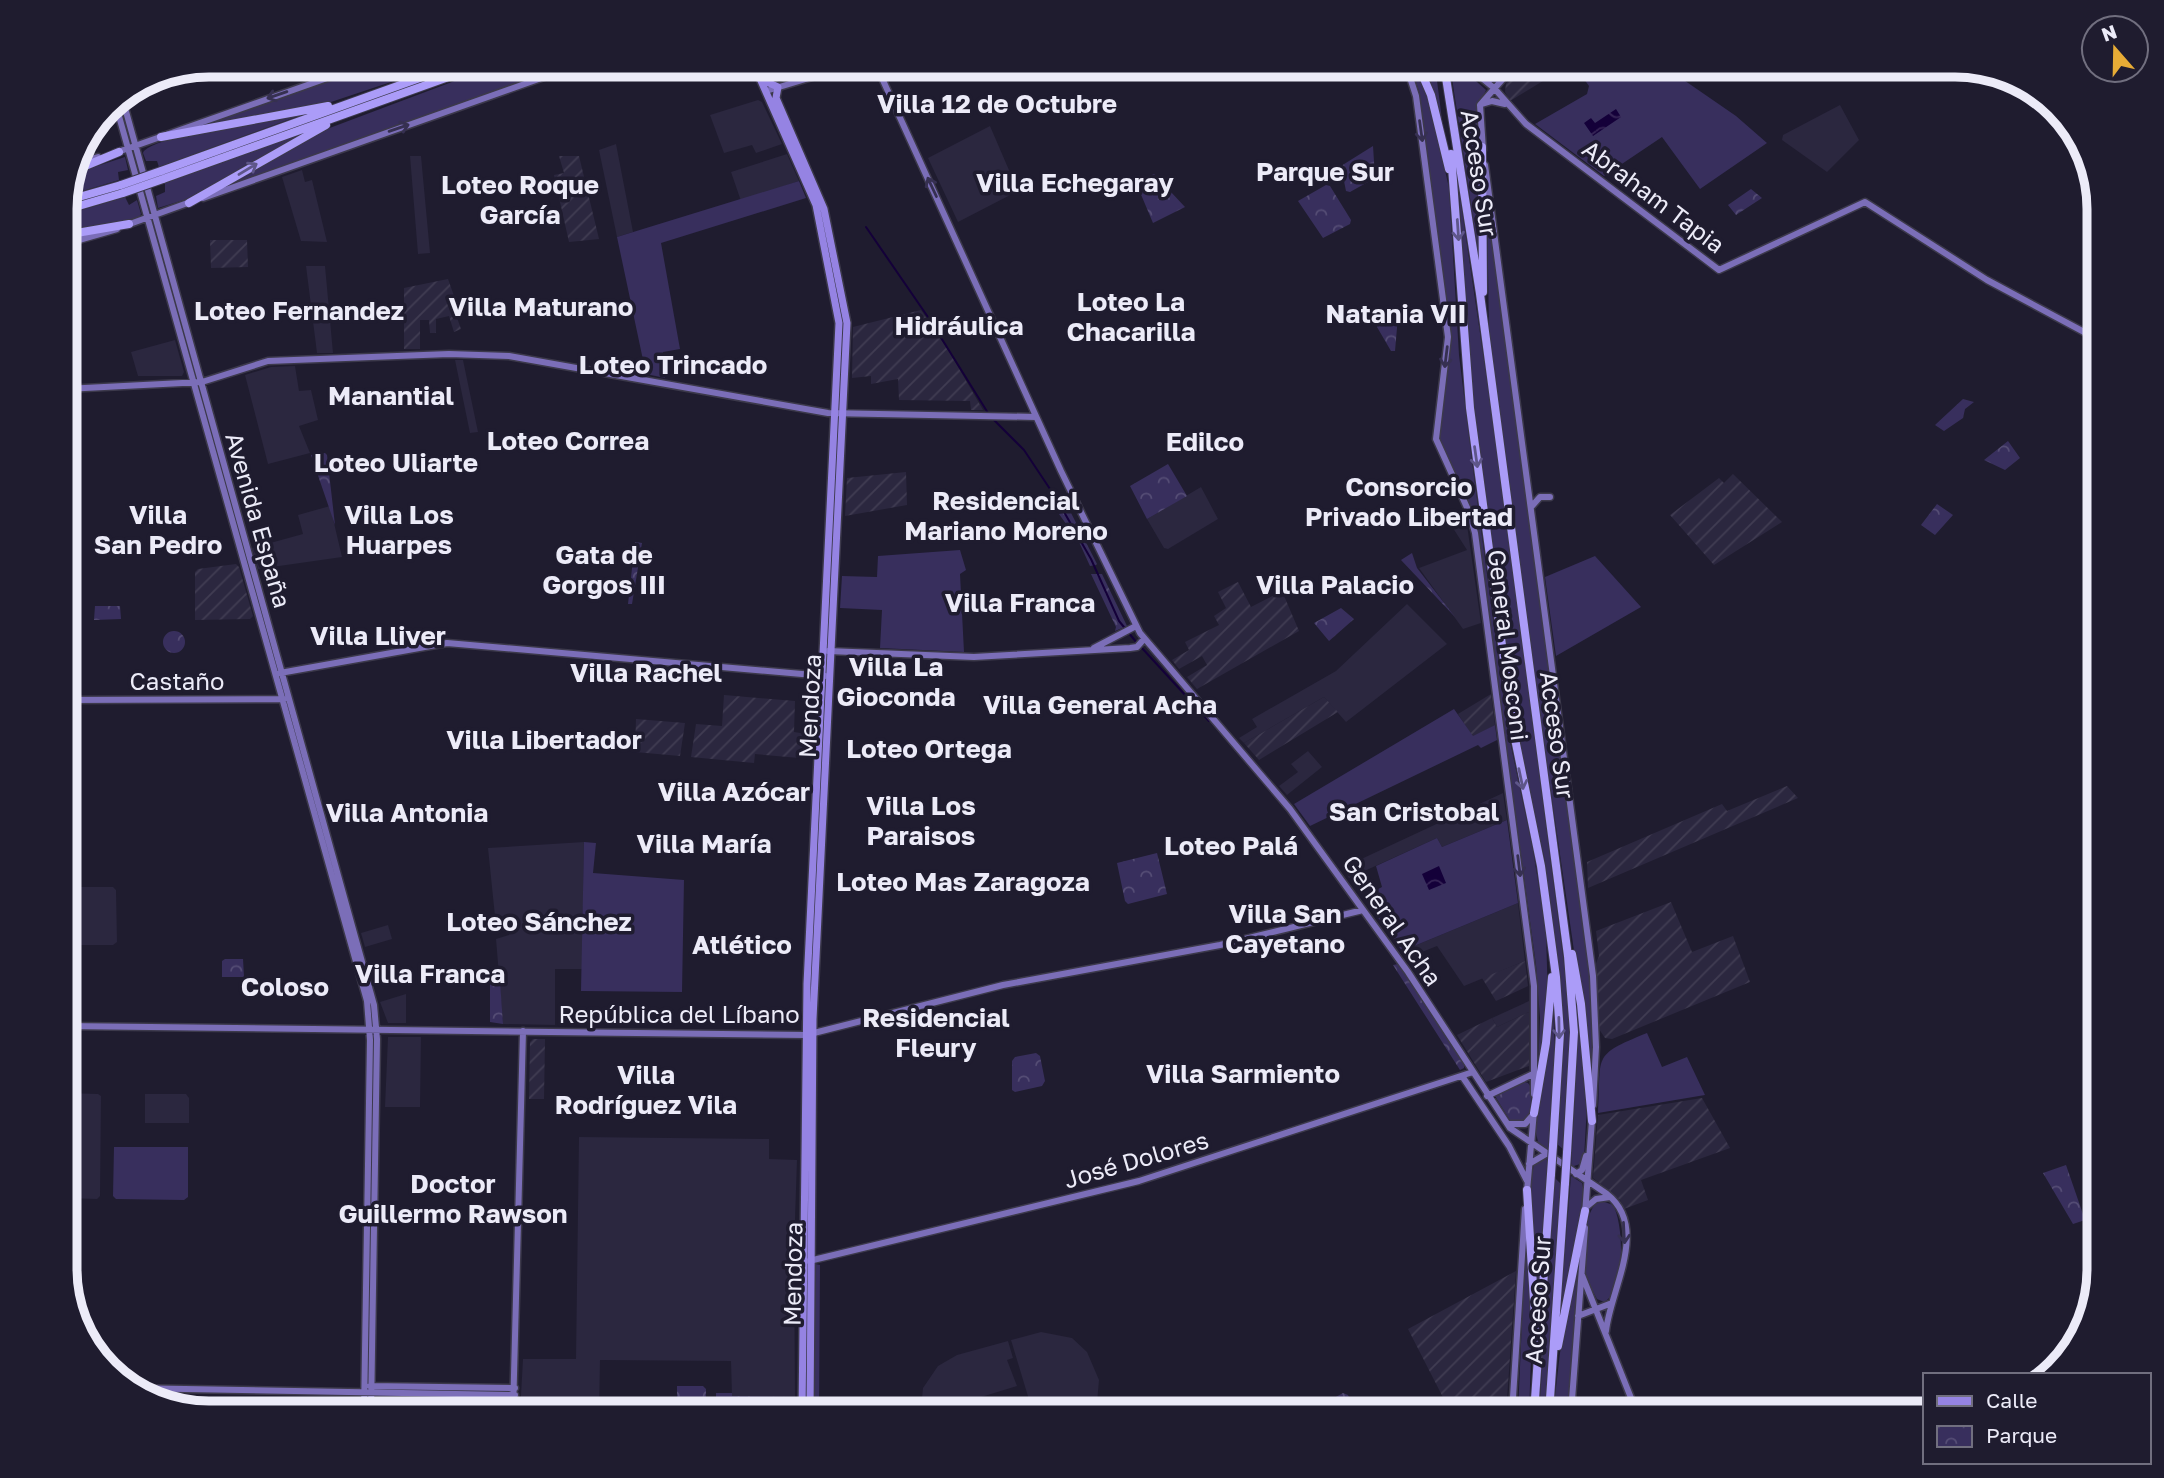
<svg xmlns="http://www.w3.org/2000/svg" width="2164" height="1478" font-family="'Golos Text',sans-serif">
	<defs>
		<pattern id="industrial-furrows" width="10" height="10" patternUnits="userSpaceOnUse" patternTransform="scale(1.75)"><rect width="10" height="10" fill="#2b273f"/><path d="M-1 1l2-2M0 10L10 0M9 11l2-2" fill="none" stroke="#403c52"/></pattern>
		<pattern id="park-crowns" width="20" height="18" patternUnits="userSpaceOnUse" patternTransform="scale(1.75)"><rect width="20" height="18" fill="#382f5d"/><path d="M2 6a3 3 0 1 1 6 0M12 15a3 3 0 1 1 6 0" fill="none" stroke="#554d75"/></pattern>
		<pattern id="water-waves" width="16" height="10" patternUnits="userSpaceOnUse" patternTransform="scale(1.75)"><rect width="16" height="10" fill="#140039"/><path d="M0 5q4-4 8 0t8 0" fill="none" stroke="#362556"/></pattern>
	</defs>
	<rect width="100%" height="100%" fill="#1f1c2f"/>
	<path fill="#2b273f" d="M758,100L762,102L782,144L756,153L752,145L724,153L710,115Z
		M1840,105L1859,140L1827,172L1782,140L1783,135Z
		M990,126L1018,191L958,222L928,158Z
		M616,144L633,232L617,237L599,150Z
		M787,154L799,181L741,201L731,172Z
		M410,156H421L430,253L418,254Z
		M302,170L305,182L312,180L327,242L301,241L282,177Z
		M306,266H325L333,353H317Z
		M175,340L184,372L182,376H138L131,352Z
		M455,360H463L478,432L470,433Z
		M295,366L299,391L311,390L318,420L299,426L310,453L268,464L245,375L271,367Z
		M1201,487L1218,519L1168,549L1164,548L1147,519Z
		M330,506L342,557L258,569L252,548L303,534L298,515Z
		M1466,518L1481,623L1463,629L1419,568L1467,550L1451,525Z
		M1407,604L1447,644L1346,722L1324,697L1244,743L1239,738L1257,727L1252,719L1336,671Z
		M1308,751L1322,767L1287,795L1279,786L1298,772L1291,764Z
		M1503,793L1507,820L1442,847L1437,838L1349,878L1342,868Z
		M584,842L582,969H555V1025L503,1024L496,939L509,935L508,923L496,926L488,848Z
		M65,887H113L116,890L117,942L113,945H65Z
		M1518,903L1525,961L1464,986L1437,946L1407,958L1402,951Z
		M388,925L392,939L365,947L361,933Z
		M406,994V1023H388L380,1002Z
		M1529,1001V1012L1497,1027L1492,1018Z
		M388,1037H421L420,1107H385Z
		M65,1093L98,1094L101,1096L100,1196L97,1199L65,1198Z
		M145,1094H186L189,1098V1123H145Z
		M579,1137L769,1139V1159L797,1160L794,1249L795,1397L732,1396L731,1361L600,1360L599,1413H520L523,1359H576Z
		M1041,1332L1072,1338L1087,1352L1099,1380L1097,1403L1061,1413H1033L1011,1340Z
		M1008,1341L1013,1358L1007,1360L1017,1386L929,1413L921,1409L923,1388L938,1366L957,1355Z
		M1625,1399L1630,1413H1581Z"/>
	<path fill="url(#industrial-furrows)" d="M1525,65H1547L1556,73L1510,101L1505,92L1506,83Z
		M559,156H579L599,239L569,242L554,175L564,173Z
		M210,240H247L248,267L211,268Z
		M448,279L460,313L456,315L461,329L454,332L449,316L436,319V333H430L429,320H420V349H404V288Z
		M921,310L950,353L983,410H971L970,401L899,400L898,379L871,384V376L852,378L853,327Z
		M906,472L907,505L845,516L847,478Z
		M1733,474L1782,522L1714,565L1670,515L1719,478L1724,483Z
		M236,564L239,567L253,616L250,619L195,620V572L198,569Z
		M1238,582L1251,607L1282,591L1299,631L1197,689L1187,677L1207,665L1202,656L1179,669L1172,660L1189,650L1185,642L1219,625L1214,616L1226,608L1218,592Z
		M1491,694L1495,725L1473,737L1458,714Z
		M724,695L795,701L794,732L812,735L811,759L755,754L754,763L691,757L696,724L722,726Z
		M1324,697L1338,712L1259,760L1244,743Z
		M636,719L685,723L680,756L635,752Z
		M1787,786L1798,798L1588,888L1587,862L1722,804L1727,811Z
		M1671,902L1692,952L1733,936L1750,982L1612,1039L1605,1038L1599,1029L1595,966L1599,956L1596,931Z
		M1525,961L1528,986L1496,1001L1482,978Z
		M1529,1012V1066L1486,1082L1457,1035L1492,1018L1497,1027Z
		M533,1039H545L544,1099H529L530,1042Z
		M1702,1098L1730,1148L1641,1180L1648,1200L1624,1209L1620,1200L1593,1178L1598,1115Z
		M1516,1271L1506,1413H1451L1408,1329Z"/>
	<path fill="#382f5d" d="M376,65H442L328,103L201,125Z
		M497,65H568L217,190L319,132Z
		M1410,65H1415L1427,90L1449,188L1459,355L1473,469L1508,732L1533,850L1546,931L1548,1003L1538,1071L1540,1018L1536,965L1476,526L1439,438L1451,330L1419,91Z
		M1420,65H1435L1445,143Z
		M1450,65L1459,66L1486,90L1477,110L1483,193L1481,271Z
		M1547,65H1662L1736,116L1767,143L1700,189L1662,137L1604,176L1535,124L1587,94L1589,86L1574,65L1556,73Z
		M304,114L159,167L157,161H146L143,153C152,135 278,118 304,114Z
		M301,134L197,196L158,208L156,196L165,192V183Z
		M125,157L128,170L118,172L119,180L66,196L72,174Z
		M799,181L806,198L661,243L680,349L663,352L665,378L646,374L617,237Z
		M1459,190L1497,449L1566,979L1571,1040L1564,1150L1557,1144L1563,1047L1558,961L1544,856L1523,772L1475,416L1466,327Z
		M125,197L129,205L137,200L141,214L139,217L108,227L65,233V215Z
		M1487,204L1589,969L1593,1029V1081L1541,724L1489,333Z
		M960,550L966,570L960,574L964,652L880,648L882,610L840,608L842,576L877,577L878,556Z
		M1595,556L1641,607L1556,656L1545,577Z
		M1454,709L1473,736L1495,725L1497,740L1481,748L1478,745L1310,826L1294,804Z
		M1507,820L1518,903L1402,951L1363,897L1382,887L1376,866L1437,838L1442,847Z
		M584,842L596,843L593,873L684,880L682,992L581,991Z
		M1575,977L1587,1105L1584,1158L1580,1164L1571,1167L1578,1038Z
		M1553,1001L1555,1055L1548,1151L1539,1145L1535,1130Z
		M1647,1033L1662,1067L1687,1057L1705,1095L1598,1113C1602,1055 1590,1056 1647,1033Z
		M114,1147H188V1197L184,1200L116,1199L113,1196Z
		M1544,1158L1548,1160L1537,1315L1530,1188L1534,1164Z
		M1571,1176L1582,1183L1585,1197L1559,1324Z
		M1555,1178L1561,1184L1545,1413H1539Z
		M1599,1200L1613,1205C1624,1224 1626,1291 1604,1302L1597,1299C1593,1291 1587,1282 1586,1274C1582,1254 1583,1213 1599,1200Z
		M1526,1229L1532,1329L1529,1413H1518Z
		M1582,1235L1568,1413H1553L1560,1353Z
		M815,1264L820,1265L819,1413H813Z"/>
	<path fill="url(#park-crowns)" d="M1373,146L1375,178L1350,192L1346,191L1341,166Z
		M1154,174L1185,207L1153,223L1137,185L1133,183Z
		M1326,185L1330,186L1351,220L1350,224L1323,238L1298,201Z
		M1751,189L1762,198L1736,215L1728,205Z
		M1394,314L1398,316L1395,351H1391L1377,327L1378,323Z
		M1963,399L1974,402L1965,409L1963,418L1944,431L1935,425Z
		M2008,441L2020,458L2005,470L1984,460Z
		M325,453L327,455L335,525L311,455Z
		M1168,464L1187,496L1147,519L1130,486Z
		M1937,504L1953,515L1935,535L1921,525Z
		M1070,511L1097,564L1096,565L1090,566L1079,542L1059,514Z
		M635,542L642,543L632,604H628Z
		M1412,553L1417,568L1455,617L1401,560Z
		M1091,574H1102L1127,626L1115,631L1116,627Z
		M95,606H120L121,619L94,620Z
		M1341,608L1354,619L1329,641L1314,623Z
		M163 642a11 11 0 1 1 22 0a11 11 0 1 1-22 0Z
		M1157,853L1167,894L1128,904L1125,901L1117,863Z
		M225,959H243L244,977H222V961Z
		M1398,964L1464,1064V1068L1460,1070L1393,965Z
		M499,967L503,1024L490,1022V970Z
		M1036,1053L1040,1056L1045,1081L1042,1086L1015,1092L1012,1090V1061L1015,1057Z
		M1522,1081L1528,1083L1532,1089L1530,1115L1523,1122H1511L1495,1096Z
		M2066,1165L2085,1220L2073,1224L2043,1173Z
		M677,1386H703L706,1389V1398L697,1406H677Z
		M716,1393H732V1396L795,1397V1403L711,1406L716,1400Z
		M1343,1393L1348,1395L1356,1413H1307Z"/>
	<path fill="url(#water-waves)" d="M1616,109L1621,117L1593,136L1584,123L1591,118L1595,123Z
		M1439,866L1446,883L1429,890L1422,874Z"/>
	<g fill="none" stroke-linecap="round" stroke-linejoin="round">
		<path stroke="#140039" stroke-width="2" d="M866,227L930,320L988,413
			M994,420L1024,450L1056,498L1091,559L1119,621L1137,643
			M1141,647L1209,721"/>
		<g stroke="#3c394b" stroke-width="9">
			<path id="secondary" d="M876,65L1061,471L1140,633L1290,809L1408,972L1510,1128L1607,1194C1650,1228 1610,1290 1606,1331
				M1406,65L1416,96L1448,337L1436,439L1469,512L1475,533L1534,986V1094
				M1466,65L1494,88L1526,124L1719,270L1865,202L1987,280L2099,340
				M1472,65L1490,79L1502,78
				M766,91L852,65
				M122,97L374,1005L377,1039L371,1413
				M115,102L367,1001L370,1040L364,1413
				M1482,104L1492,101L1505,104
				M1483,150L1480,105L1515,65
				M115,153L364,65
				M75,164L98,157
				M1485,165L1593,976L1596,1047L1593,1105
				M203,198L578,65
				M127,225L193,201
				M65,244L117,229
				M65,389L202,382L268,361L449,354L509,356L828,413L1036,417
				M1532,506L1540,497H1550
				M1094,648L1136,626
				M828,651L974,657L1130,648L1137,647L1144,639
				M280,673L447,643L825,676
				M65,700L284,699
				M65,1026L806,1035L1003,985L1220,945L1363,910
				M1462,1076L1509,1146L1527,1181
				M1487,1096L1535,1073
				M1508,1124H1525L1532,1116
				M1529,1164L1546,1154
				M1576,1174L1582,1170L1586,1156
				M1527,1191L1534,1111
				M1585,1208L1596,1199L1610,1197
				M1585,1214L1592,1120
				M809,1261L1139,1181L1473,1072
				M1582,1275L1637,1413
				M1578,1316L1612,1303
				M370,1386L515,1388
				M128,1388L515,1395
				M513,1413L523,1031
				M1512,1413L1525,1209
				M1571,1413L1585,1228"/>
		</g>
		<g stroke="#3c394b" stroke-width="10">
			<path id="primary" d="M754,65L816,205L839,323L807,984L802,1413
				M760,65L769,83L778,87L776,98L824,209L847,323L813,1019L810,1413"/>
		</g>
		<g stroke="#3c394b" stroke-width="10">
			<path id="highway" d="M1418,65L1431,95L1449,169
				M1444,65L1480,294L1568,956L1574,1032L1567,1153
				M161,137L328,106
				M1482,147L1483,292
				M1451,154L1470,408L1514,734L1541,866L1556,977L1560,1033L1553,1146
				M73,171L119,152
				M161,171L456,65
				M163,179L482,65
				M65,201L121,185
				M189,203L326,125
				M65,210L123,193
				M65,235L129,224
				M1572,954L1581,1004L1592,1121
				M1534,1113L1546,1043L1552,977
				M1527,1190L1536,1333
				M1558,1346L1585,1211
				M1534,1413L1551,1174
				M1549,1413L1565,1183"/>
		</g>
		<use href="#secondary" stroke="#7b6eb8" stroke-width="6"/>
		<use href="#primary" stroke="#9583e3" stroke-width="7"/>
		<use href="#highway" stroke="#ab9cf8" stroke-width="8"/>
		<g stroke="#3c394b" stroke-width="10" stroke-linecap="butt">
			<path id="highway-bridge" d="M121,185L161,171
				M123,193L163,179
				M1551,1174L1553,1146
				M1565,1183L1567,1153"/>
		</g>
		<use href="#highway-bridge" stroke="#ab9cf8" stroke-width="8"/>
	</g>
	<defs><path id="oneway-shaft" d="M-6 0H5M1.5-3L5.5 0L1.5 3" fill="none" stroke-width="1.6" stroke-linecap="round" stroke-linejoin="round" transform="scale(1.75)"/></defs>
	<g stroke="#363051">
		<use href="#oneway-shaft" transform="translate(277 95) rotate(161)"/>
		<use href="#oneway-shaft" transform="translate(399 128) rotate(-19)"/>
		<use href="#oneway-shaft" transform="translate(1421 131) rotate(82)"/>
		<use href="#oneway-shaft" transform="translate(932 187) rotate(-115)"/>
		<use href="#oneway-shaft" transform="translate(1446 357) rotate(97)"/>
		<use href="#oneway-shaft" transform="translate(1519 866) rotate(83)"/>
		<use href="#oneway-shaft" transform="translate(1624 1233) rotate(87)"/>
	</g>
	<g stroke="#5e5689">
		<use href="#oneway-shaft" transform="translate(248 169) rotate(-31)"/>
		<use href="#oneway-shaft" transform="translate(1458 230) rotate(86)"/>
		<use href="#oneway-shaft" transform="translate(1476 457) rotate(82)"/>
		<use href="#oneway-shaft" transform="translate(1521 779) rotate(78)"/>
		<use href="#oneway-shaft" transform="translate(1559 1028) rotate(89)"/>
	</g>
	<g text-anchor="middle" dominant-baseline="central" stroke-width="7" stroke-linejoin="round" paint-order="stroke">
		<g font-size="24" fill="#ecebf8" stroke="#1f1c2f">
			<text transform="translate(1480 173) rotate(81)">Acceso Sur</text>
			<text transform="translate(1654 196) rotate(37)">Abraham Tapia</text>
			<text transform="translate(259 520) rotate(74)">Avenida España</text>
			<text transform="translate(1509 645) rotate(83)">General Mosconi</text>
			<text x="177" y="680">Castaño</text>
			<text transform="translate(809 706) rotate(-87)">Mendoza</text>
			<text transform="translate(1558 735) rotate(82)">Acceso Sur</text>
			<text transform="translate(1393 920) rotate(55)">General Acha</text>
			<text x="679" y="1013">República del Líbano</text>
			<text transform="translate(1136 1159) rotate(-16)">José Dolores</text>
			<text transform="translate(792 1274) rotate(-89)">Mendoza</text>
			<text transform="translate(1537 1300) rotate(-86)">Acceso Sur</text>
		</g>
		<g font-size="26" font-weight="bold" fill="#ecebf8" stroke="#1f1c2f">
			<text x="997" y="103">Villa 12 de Octubre</text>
			<text x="1325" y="171">Parque Sur</text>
			<text x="1075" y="182">Villa Echegaray</text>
			<text x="520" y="184">Loteo Roque<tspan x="520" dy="30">García</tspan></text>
			<text x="1131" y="301">Loteo La<tspan x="1131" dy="30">Chacarilla</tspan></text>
			<text x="541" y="306">Villa Maturano</text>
			<text x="299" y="310">Loteo Fernandez</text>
			<text x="1396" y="313">Natania VII</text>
			<text x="959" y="325">Hidráulica</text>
			<text x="673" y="364">Loteo Trincado</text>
			<text x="391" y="395">Manantial</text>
			<text x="568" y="440">Loteo Correa</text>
			<text x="1205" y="441">Edilco</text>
			<text x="396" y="462">Loteo Uliarte</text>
			<text x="1409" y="486">Consorcio<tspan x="1409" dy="30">Privado Libertad</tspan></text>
			<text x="1006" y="500">Residencial<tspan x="1006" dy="30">Mariano Moreno</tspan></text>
			<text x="158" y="514">Villa<tspan x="158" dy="30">San Pedro</tspan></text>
			<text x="399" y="514">Villa Los<tspan x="399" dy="30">Huarpes</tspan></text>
			<text x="604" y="554">Gata de<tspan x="604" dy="30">Gorgos III</tspan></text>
			<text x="1335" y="584">Villa Palacio</text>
			<text x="1020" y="602">Villa Franca</text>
			<text x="378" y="635">Villa Lliver</text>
			<text x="896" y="666">Villa La<tspan x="896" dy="30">Gioconda</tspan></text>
			<text x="646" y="672">Villa Rachel</text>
			<text x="1100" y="704">Villa General Acha</text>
			<text x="544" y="739">Villa Libertador</text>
			<text x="929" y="748">Loteo Ortega</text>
			<text x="734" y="791">Villa Azócar</text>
			<text x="921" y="805">Villa Los<tspan x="921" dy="30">Paraisos</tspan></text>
			<text x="1414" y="811">San Cristobal</text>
			<text x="407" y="812">Villa Antonia</text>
			<text x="704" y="843">Villa María</text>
			<text x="1231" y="845">Loteo Palá</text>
			<text x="963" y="881">Loteo Mas Zaragoza</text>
			<text x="1285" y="913">Villa San<tspan x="1285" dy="30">Cayetano</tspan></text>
			<text x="539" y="921">Loteo Sánchez</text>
			<text x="742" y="944">Atlético</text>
			<text x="430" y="973">Villa Franca</text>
			<text x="285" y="986">Coloso</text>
			<text x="936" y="1017">Residencial<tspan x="936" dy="30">Fleury</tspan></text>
			<text x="1243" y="1073">Villa Sarmiento</text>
			<text x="646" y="1074">Villa<tspan x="646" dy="30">Rodríguez Vila</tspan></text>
			<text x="453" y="1183">Doctor<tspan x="453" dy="30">Guillermo Rawson</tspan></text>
		</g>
	</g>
	<path d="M0 0H2164V1478H0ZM209 77H1955A132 132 0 0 1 2087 209V1269A132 132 0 0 1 1955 1401H209A132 132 0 0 1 77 1269V209A132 132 0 0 1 209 77Z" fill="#1f1c2f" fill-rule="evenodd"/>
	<path fill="none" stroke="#ecebf8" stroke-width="9" d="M209 77H1955A132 132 0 0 1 2087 209V1269A132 132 0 0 1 1955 1401H209A132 132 0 0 1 77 1269V209A132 132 0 0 1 209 77Z"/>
	<rect x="1923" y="1373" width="228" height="91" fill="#1f1c2f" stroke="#716f7f" stroke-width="2"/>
	<rect x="1937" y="1396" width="35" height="10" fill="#9583e3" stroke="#716f7f" stroke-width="2"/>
	<text x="1986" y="1408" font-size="21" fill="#ecebf8">Calle</text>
	<rect x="1937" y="1426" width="35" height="21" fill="url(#park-crowns)" stroke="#716f7f" stroke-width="2"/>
	<text x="1986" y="1443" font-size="21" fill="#ecebf8">Parque</text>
	<g transform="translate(2115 49) rotate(340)"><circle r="33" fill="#1f1c2f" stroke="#716f7f" stroke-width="2"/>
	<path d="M0-5L12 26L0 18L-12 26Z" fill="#e7ac36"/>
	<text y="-10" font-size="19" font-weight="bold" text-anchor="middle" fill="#ecebf8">N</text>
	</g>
</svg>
